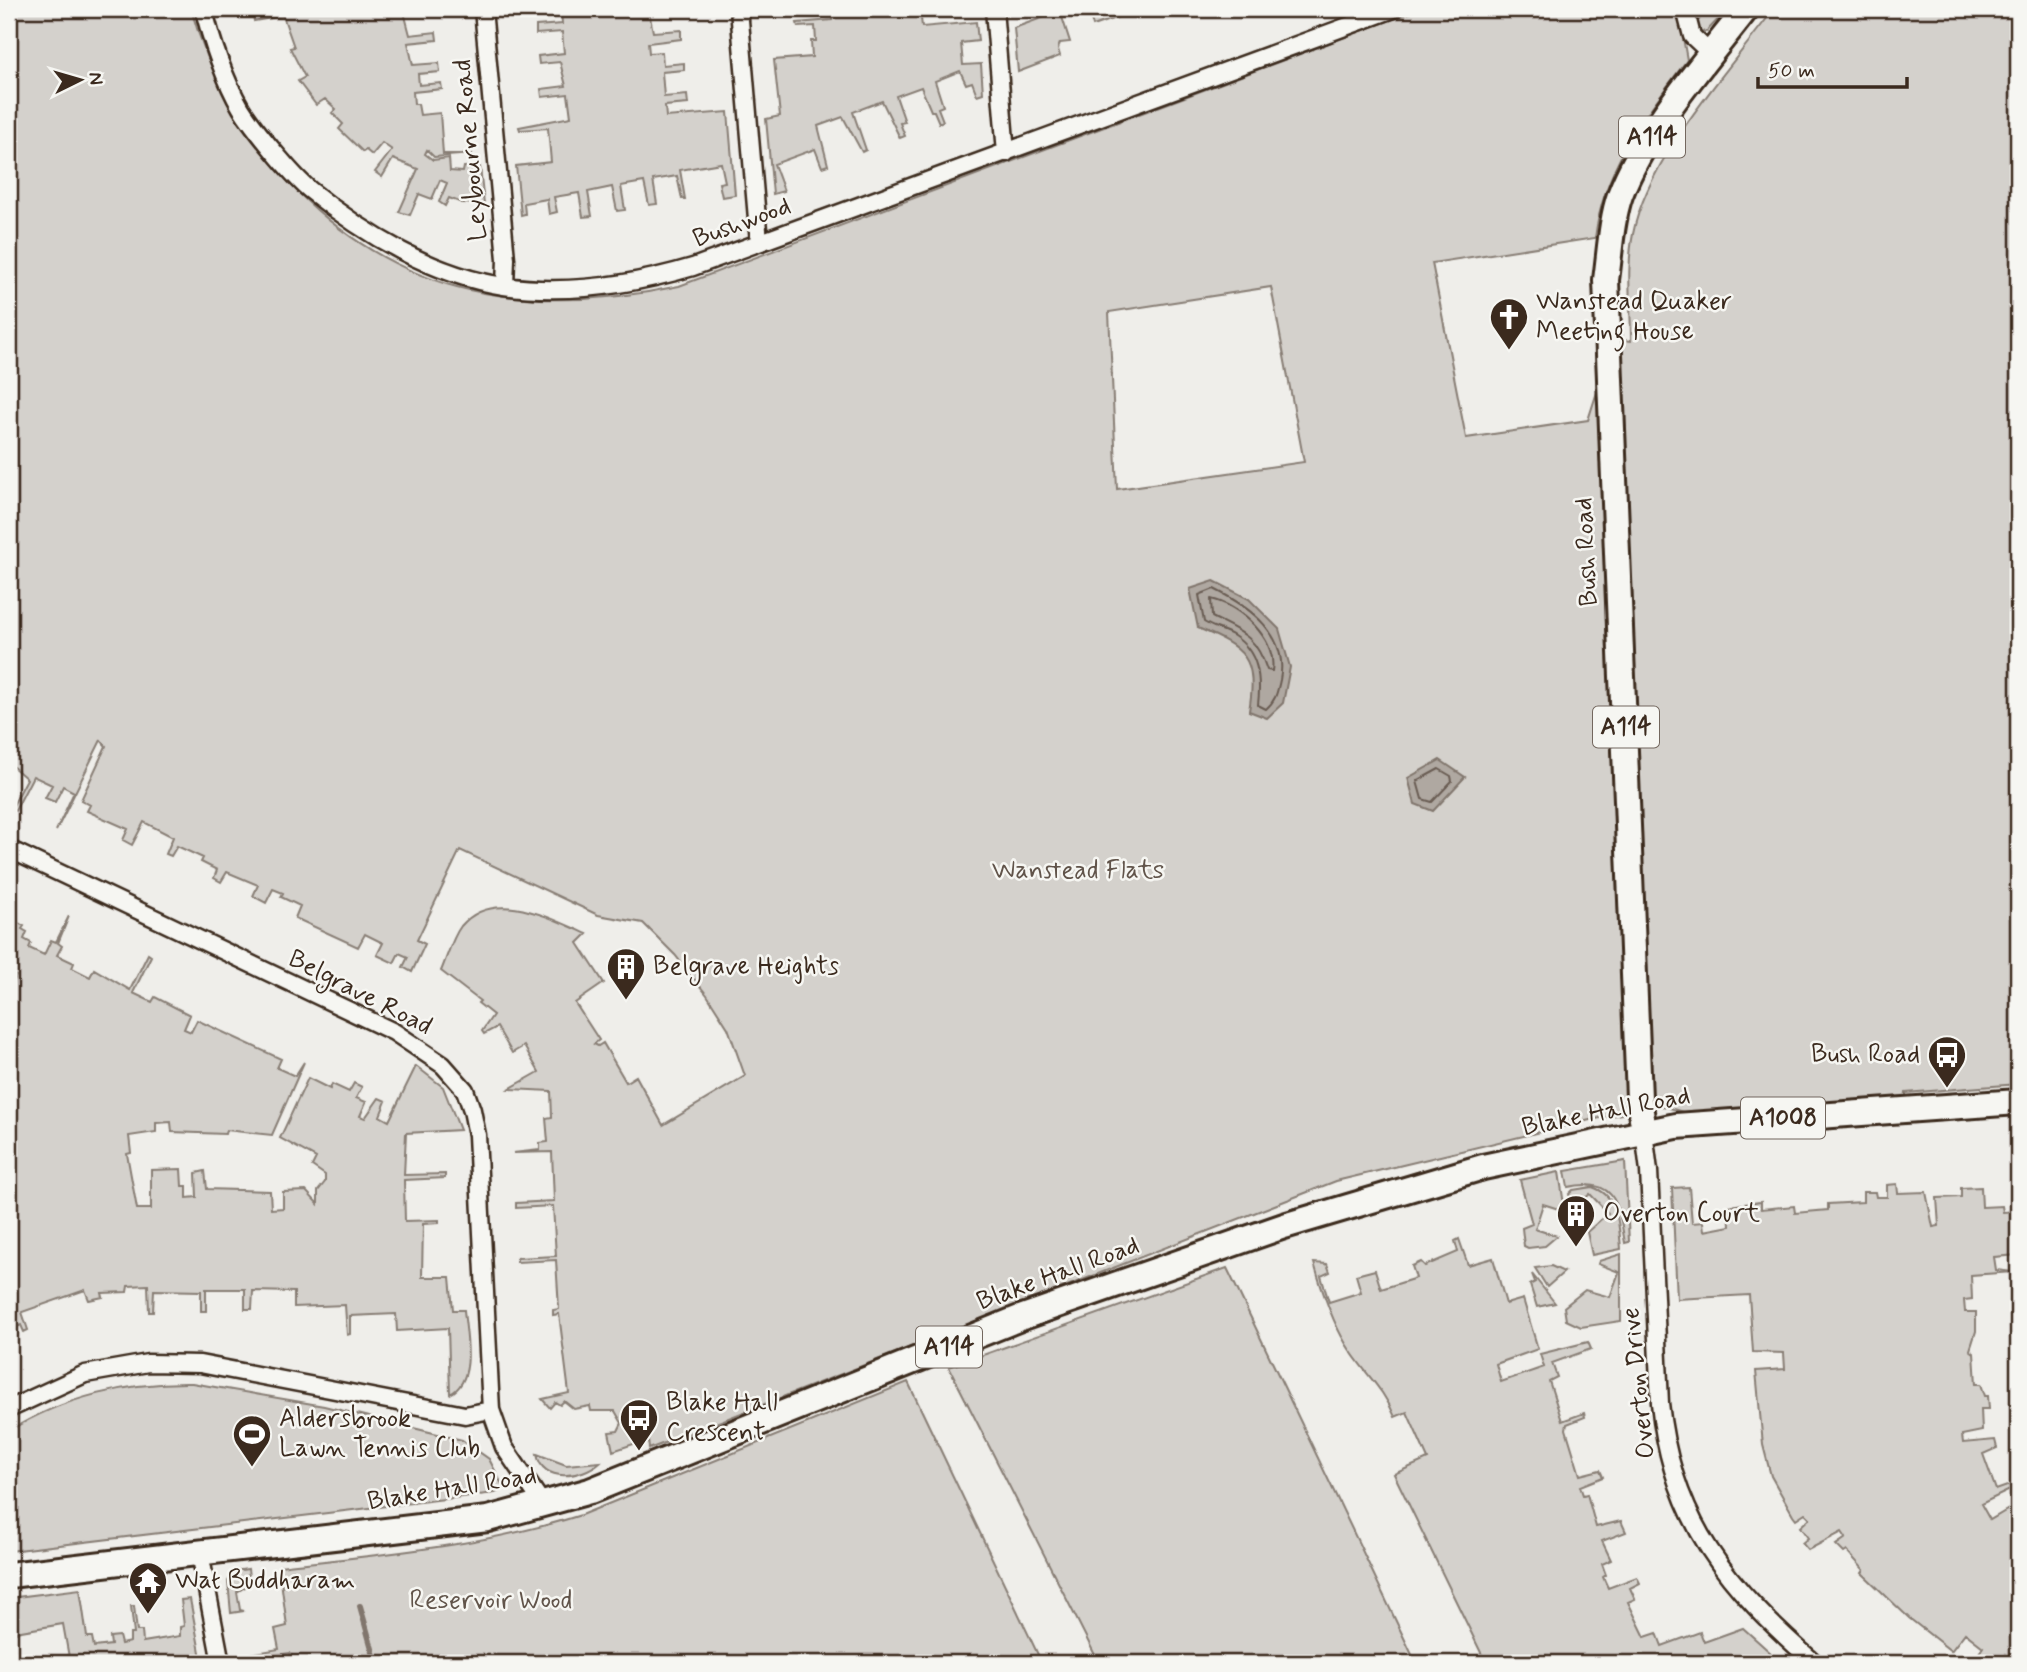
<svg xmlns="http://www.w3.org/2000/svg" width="2027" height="1672" font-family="Mynerve,sans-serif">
	<rect width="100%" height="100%" fill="#efeeea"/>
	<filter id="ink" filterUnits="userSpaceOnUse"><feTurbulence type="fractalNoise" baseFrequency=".0143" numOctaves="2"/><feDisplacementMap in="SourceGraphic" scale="14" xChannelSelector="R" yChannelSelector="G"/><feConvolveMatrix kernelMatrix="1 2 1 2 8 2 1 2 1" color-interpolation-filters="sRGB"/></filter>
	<g filter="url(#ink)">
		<path fill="#d4d1cc" stroke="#887e75" stroke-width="2" fill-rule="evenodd" d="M9,9H191C228,144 342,268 484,293C549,304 615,300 679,286L1420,9H1678L1687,60C1644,117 1604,166 1595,238L1432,263L1466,438L1588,420L1614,339L1631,341C1631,306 1626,268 1633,234C1648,157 1728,71 1774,9H2018V1084L1906,1093V1097L1683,1112L1663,1106L1590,1120L1336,1181L649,1449L648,1439L613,1451L609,1432L618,1431L622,1423L615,1411H591L590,1406L574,1409L564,1401L560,1405L555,1402L550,1408L542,1399L569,1393L559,1314L553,1315V1310L559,1309L556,1260L517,1262V1258L556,1256L553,1206L516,1208V1203L554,1201L552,1152L513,1153L540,1150V1143L548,1142L546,1118L552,1117L551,1091L509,1089L539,1072L524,1046L512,1053L497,1027L484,1034L482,1031L493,1015L478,1003L480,1001L441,971C447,957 452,938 461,926C494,887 550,918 587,934L578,943L604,983L575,1003L599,1040L594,1044L598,1046L603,1043L626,1082L636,1076L663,1125L745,1076L728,1028L707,995L675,955L643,923L598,915L460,850L417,940L425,944L412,972L403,967L408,957L399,953L394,963L377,955L383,943L365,934L358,947L295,918L300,906L281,897L283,893L273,889L266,903L253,896L258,885L227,872L221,882L214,878L217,870L201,862L203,858L177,846L171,856L166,854L173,837L144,822L132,845L123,840L128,829L87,811L90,805L81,800L106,746L101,740L56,831L74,792L63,786L55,802L45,798L52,785L33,776L15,811L11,809L27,779L12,766L9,770ZM1271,287L1304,462L1117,489L1109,312Z
			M269,9H291L292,12L300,9H434L404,12L410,35L436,32L437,40L408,43L413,65L439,63L440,72L418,74L419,85L441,83L442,89L413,92L414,104H418L420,115L440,113L443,154H473L434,157L427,150L425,154L433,160L449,158L450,171L463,172L464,167H480L484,204L462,203L449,198L445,206L439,202L447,183L440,180L432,199L419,194L410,215L399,212L418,169L393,159L382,177L375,172L392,150L382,143L372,155L366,150L363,152L339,129L343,124L332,113L336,109L325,99L316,105L298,81L305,77L290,48L294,47L283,16L254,21L253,15L269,13Z
			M561,9H660L649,12L653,32L681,30V39L648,43L649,53L662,52L663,65L684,63V70L662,72L664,97L687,95L688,104L665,106L666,117L728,112L735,195L722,197L719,183L725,182L721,163L680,170L685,199H682L677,176L653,180L657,204L649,205L644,182L621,186L625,210L617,211L612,187L588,192L592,216L583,217L579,193L554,197L557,212L549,214L547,199L524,203L525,214L521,215L516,166L551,162L548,128L520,130L519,127L571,117L568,94L542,97L541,89L566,86L560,62L539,64L538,56L564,53L562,32L536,34V26L562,24Z
			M832,9H920L922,27L976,22L978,41L961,43L963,65L981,64L983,93L977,95L972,82L966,84L960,71L935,81L943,106L938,108L943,121L939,123L934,111H931L921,87L896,96L905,122L900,123L905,136L900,138L882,101L853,112L866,150L862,152L843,117L818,126L828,165L822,167L815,149L774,164L784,191L773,194L766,119L780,116L774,60L812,57L811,41H816L815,26L798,27L797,23L832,20Z
			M1078,9L1079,12L1062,17L1070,42L1060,43L1058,49L1060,56L1018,72L1014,28L1047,16L1046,10Z
			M1088,9H1125L1127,14L1093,26Z
			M1707,9H1728L1706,32L1701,31L1696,24Z
			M69,916L58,943L62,946L57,955L74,963L72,968L90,977L94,969L130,990L148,954L151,956L133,993L152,1002L155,997L190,1015L184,1029L191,1032L197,1020L281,1059L277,1068L295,1076L304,1062L272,1135L226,1130L225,1134L172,1132L171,1122L156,1123V1132L129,1136L131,1153L127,1154L137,1209H151V1170L181,1169L182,1186H187V1198L197,1197L196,1173L205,1171L207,1189L270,1191L271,1209L283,1208V1192L306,1191L318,1204V1191L325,1182V1175L312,1166L316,1158L280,1138L308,1078L330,1089L332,1084L349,1092L354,1083L362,1087L356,1098L366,1102L360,1116L365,1118L379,1098L386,1101L380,1116L389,1121L416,1066L443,1087L460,1130L406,1133L404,1175L445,1174V1178L404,1180L405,1221L439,1220V1223L423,1224L422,1277H450L453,1310H464C466,1335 477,1380 450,1394L448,1328L397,1331L396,1314L350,1316V1334L347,1335L345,1305L294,1307V1292L253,1291L252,1309H245V1289H206V1311H201V1291L154,1290L153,1312H149L148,1285L128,1286L127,1292L102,1293L103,1297L89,1300L85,1290L22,1312L28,1330L24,1332L21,1325L9,1331V994L16,976L9,972V918L24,926L22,929L27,932L24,939L31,943L29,948L44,955L51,940L56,942Z
			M1625,1161L1629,1242L1625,1243C1618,1203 1616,1177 1568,1187L1565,1171Z
			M1559,1172L1565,1211L1543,1204L1535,1229L1557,1236L1545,1246L1528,1248L1524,1246L1522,1228L1532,1224L1520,1180Z
			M1897,1184L1898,1193L1926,1192L1933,1227L1939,1226L1937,1198L1961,1197V1188L1981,1187L1982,1207L2002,1206L2003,1212L2018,1211V1255L1994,1257L1996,1270L2013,1272L1971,1275L1972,1299L1964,1300L1965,1312H1976V1331L1970,1350L1974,1353L1976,1384H1981L1985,1396H1988L1989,1409H1981L1982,1431L1962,1435L1963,1443L1995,1440L1997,1448L1983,1454L1996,1490L2010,1485L2012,1489L1981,1504L1990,1520L2012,1507L2018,1514V1650L2011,1658L2006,1654L1998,1663H1986L1977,1656L1983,1647L1965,1633L1951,1651L1909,1618L1862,1573L1864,1570L1847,1551L1844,1553L1836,1545L1846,1538L1842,1532L1808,1550L1802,1543L1808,1538L1800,1527L1810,1518L1805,1513L1796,1519L1793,1515L1771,1476L1763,1445L1756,1371L1785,1369L1784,1353L1753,1352L1749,1295L1677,1299L1672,1188L1689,1187L1692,1223L1703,1222L1704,1231L1730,1226L1729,1206L1761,1202V1209L1794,1206L1795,1213L1828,1210V1204L1863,1202V1192H1875L1876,1197H1887V1185Z
			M1592,1187C1619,1195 1619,1225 1621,1249L1592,1255L1587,1232L1608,1213L1590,1194L1574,1208L1569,1194L1573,1190Z
			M1459,1239L1468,1265L1493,1258L1506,1304L1523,1299L1538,1349L1496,1364L1501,1382L1544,1367L1540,1354L1588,1342L1591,1349L1552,1363L1557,1377L1549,1381L1562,1421L1584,1413L1585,1417L1567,1424L1566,1429L1580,1475L1600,1470L1603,1477L1580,1486L1583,1495L1587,1494L1596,1527L1621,1521L1626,1532L1602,1541L1611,1560L1602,1564L1606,1575L1603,1577L1608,1588L1637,1577L1640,1583L1630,1588L1635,1599L1628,1602L1645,1637L1657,1633L1662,1646L1700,1632L1704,1642L1743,1628L1782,1663H1486L1394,1474L1428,1459L1407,1412L1395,1417C1383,1387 1362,1371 1346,1344C1331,1319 1322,1291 1314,1263L1327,1264L1330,1272L1321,1276L1329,1302L1361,1292L1356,1275L1375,1270L1381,1289L1416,1278L1412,1266L1421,1262L1425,1266L1458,1252L1455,1241Z
			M1621,1254V1321L1581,1327L1566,1320L1564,1307L1585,1290L1610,1297L1619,1272L1598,1264L1599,1261Z
			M1551,1266L1564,1272L1547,1287L1535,1268Z
			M1227,1268L1241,1297L1416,1663H1099L949,1367Z
			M1532,1274L1555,1303L1537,1307L1530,1285L1535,1282Z
			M908,1382L1042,1663H292L290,1653L251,1658L250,1654L279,1649L275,1629L287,1626L279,1566C381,1555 483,1546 581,1515Z
			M192,1383L324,1406L462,1440L489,1459L504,1488L495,1493L9,1551V1431C63,1397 129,1382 192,1383Z
			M537,1454L566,1465L600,1462C582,1478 542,1484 537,1454Z
			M248,1569L250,1584L237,1592L240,1610L244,1611L231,1613L228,1581L235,1571Z
			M80,1589L87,1637H92L94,1647L111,1645L110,1637L119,1636L121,1644L130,1642V1634H134L131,1606H134L137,1631H142L143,1642L180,1636V1627L184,1626L181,1600L190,1599L202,1663H70L63,1624L9,1633V1598Z"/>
		<path fill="#afa8a1" stroke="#81766d" stroke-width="2" d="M1214,581L1249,599L1279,629L1290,667L1283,703L1267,718L1249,711C1258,657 1245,648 1198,628L1190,589Z
			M1440,760L1465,777L1433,811L1415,804L1408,778Z"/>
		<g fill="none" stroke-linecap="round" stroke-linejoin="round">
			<path stroke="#695c52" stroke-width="2" d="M1214,589C1250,607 1289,635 1280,680C1277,693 1276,700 1266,709L1258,705C1261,678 1259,652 1234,636C1225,630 1213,628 1204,622L1199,595Z
				M1211,599C1240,605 1277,639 1272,671L1267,670C1256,636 1242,632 1212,617Z
				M1439,769L1451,776L1452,781L1432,802L1422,799L1417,781Z"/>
			<path stroke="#81766d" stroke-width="6" d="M360,1606L376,1663"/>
			<g stroke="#3b2a1e" stroke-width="21">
				<path id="minor" d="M204,9C210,38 226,83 241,108C254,129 292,175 310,190C364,234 434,276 504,286C569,295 632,285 693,267L1394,9
					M483,9L506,259L505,286
					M739,9L759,242
					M994,9L1006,153
					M1685,9L1692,36L1711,54
					M9,849L394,1032L443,1065L465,1090L472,1110L477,1135L491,1410
					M1644,1132L1649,1171L1660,1403C1672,1521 1728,1588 1815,1663
					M9,1409L85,1374L148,1363L200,1364L465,1415L491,1410L504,1447L544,1506
					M200,1553L221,1663"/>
			</g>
			<g stroke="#3b2a1e" stroke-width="30">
				<path id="primary" d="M1644,1132L1639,1098L1606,280C1610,252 1611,221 1620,195C1644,131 1704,63 1746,9
					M9,1575L488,1519L590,1491L1020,1318L1284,1226L1483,1167L1676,1126L2018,1102"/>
			</g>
			<use href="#minor" stroke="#f6f6f2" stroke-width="16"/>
			<use href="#primary" stroke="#f6f6f2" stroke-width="24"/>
		</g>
	</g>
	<defs>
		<g id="church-pin" transform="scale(2.0125)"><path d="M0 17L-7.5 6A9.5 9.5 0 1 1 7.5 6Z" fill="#3b2a1e" stroke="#f6f6f2"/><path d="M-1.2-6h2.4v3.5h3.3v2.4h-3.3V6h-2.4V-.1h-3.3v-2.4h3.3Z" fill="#fff"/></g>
		<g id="building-pin" transform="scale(2.0125)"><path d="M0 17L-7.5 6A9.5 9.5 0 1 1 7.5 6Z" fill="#3b2a1e" stroke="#f6f6f2"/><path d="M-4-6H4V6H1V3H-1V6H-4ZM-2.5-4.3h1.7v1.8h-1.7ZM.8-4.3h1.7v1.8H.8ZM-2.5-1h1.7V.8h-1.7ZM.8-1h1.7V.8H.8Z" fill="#fff"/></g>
		<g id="bus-pin" transform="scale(2.0125)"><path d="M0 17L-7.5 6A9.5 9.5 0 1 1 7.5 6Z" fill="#3b2a1e" stroke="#f6f6f2"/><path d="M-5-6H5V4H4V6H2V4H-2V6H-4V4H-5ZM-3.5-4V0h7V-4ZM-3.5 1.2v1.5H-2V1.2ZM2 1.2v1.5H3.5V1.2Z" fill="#fff"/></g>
		<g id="stadium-pin" transform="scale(2.0125)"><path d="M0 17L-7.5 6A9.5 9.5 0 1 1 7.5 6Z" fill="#3b2a1e" stroke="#f6f6f2"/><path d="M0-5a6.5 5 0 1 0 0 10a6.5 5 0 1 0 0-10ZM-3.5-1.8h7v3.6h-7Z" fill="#fff"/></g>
		<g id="temple-pin" transform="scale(2.0125)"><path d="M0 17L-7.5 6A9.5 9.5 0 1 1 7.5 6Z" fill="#3b2a1e" stroke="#f6f6f2"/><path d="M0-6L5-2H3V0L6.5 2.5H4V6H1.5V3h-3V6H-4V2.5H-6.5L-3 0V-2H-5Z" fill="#fff"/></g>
	</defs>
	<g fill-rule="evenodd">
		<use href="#church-pin" x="1509" y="317"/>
		<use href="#building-pin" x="626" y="967"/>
		<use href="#bus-pin" x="1947" y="1055"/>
		<use href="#building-pin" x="1576" y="1214"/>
		<use href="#bus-pin" x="639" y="1418"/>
		<use href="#stadium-pin" x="252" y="1434"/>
		<use href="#temple-pin" x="148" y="1581"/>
	</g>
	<g text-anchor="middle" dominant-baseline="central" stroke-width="5" stroke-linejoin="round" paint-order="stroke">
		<g fill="#f6f6f2" stroke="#73675e" stroke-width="2">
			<rect x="1619" y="116.5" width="66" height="41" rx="5"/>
			<rect x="1593" y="706.5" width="66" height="41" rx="5"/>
			<rect x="1741" y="1097.5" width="84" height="41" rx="5"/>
			<rect x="916" y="1326.5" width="66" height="41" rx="5"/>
		</g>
		<g font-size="24" font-weight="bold" fill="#3b2a1e">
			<text x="1652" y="137">A114</text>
			<text x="1626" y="727">A114</text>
			<text x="1783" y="1118">A1008</text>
			<text x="949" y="1347">A114</text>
		</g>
		<g font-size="26" fill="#3b2a1e" stroke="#f6f6f2">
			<text transform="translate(471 150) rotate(-95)">Leybourne Road</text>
			<text transform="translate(742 223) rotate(-20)">Bushwood</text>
			<text transform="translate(1587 552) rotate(-93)">Bush Road</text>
			<text transform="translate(360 993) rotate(27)">Belgrave Road</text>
			<text transform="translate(1606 1112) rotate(-11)">Blake Hall Road</text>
			<text transform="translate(1058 1274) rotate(-20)">Blake Hall Road</text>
			<text transform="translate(1639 1383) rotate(-96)">Overton Drive</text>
			<text transform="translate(452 1489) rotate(-9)">Blake Hall Road</text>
		</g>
		<g font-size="26" fill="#3b2a1e" stroke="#f6f6f2" text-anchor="start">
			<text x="1536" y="302">Wanstead Quaker<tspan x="1536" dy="30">Meeting House</tspan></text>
			<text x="653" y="967">Belgrave Heights</text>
			<text x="1920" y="1055" text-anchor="end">Bush Road</text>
			<text x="1603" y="1214">Overton Court</text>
			<text x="666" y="1403">Blake Hall<tspan x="666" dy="30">Crescent</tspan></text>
			<text x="279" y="1419">Aldersbrook<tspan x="279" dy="30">Lawn Tennis Club</tspan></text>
			<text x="175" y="1581">Wat Buddharam</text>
		</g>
		<g font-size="26" fill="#61544a" stroke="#f6f6f2">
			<text x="1078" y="871">Wanstead Flats</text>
			<text x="491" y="1601">Reservoir Wood</text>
		</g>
	</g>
	<rect width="2027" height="1672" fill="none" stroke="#f6f6f2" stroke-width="35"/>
	<rect x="18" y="18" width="1992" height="1637" fill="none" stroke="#3b2a1e" stroke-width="2.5" filter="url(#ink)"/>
	<g transform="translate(80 80) rotate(85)" stroke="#f6f6f2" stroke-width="5" paint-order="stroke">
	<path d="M0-5L12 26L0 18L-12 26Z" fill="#3b2a1e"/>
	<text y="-10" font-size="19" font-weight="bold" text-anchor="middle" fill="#3b2a1e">N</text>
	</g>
	<path d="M1758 77v10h149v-10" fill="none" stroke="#3b2a1e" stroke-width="3.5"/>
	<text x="1768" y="77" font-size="21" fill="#3b2a1e" stroke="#f6f6f2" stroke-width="5" paint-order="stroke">50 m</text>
</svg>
